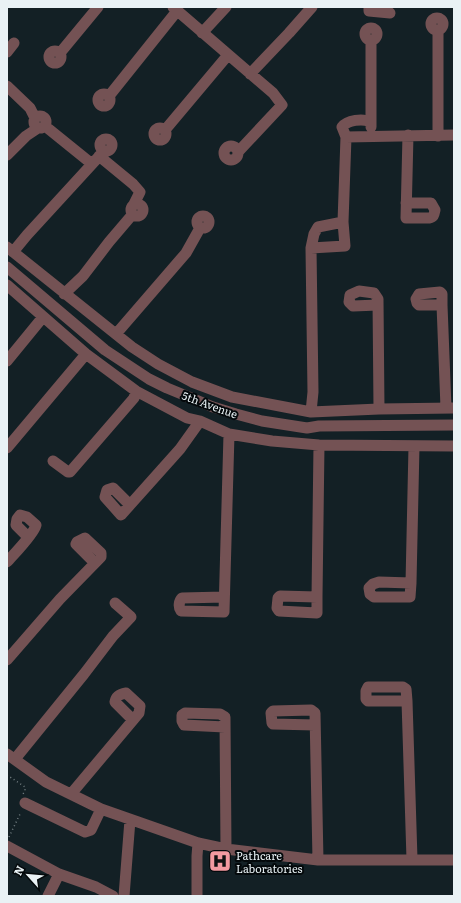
<svg xmlns="http://www.w3.org/2000/svg" width="461" height="903" font-family="Literata,serif">
	<rect width="100%" height="100%" fill="#132025"/>
	<g fill="none" stroke-linecap="round" stroke-linejoin="round">
		<path stroke="#737e82" stroke-width="1.5" stroke-dasharray="1 3" stroke-linecap="butt" d="M7,775L25,787V791L23,794
			M9,837L21,812"/>
		<path stroke="#745254" stroke-width="11" d="M173,7L273,93L282,105L238,152
			M369,7V11L390,13
			M431 24a6 6 0 1 1 12 0a6 6 0 1 1-12 0Z
			M365 34a6 6 0 1 1 12 0a6 6 0 1 1-12 0Z
			M438,31V136
			M202,33L226,7
			M371,41V127
			M49 57a6 6 0 1 1 12 0a6 6 0 1 1-12 0Z
			M7,52L14,43
			M60,53L98,7
			M250,74L289,33L312,7
			M7,86L30,108L35,118
			M98 100a6 6 0 1 1 12 0a6 6 0 1 1-12 0Z
			M109,96L177,11
			M34 122a6 6 0 1 1 12 0a6 6 0 1 1-12 0Z
			M45,126L92,164
			M154 134a6 6 0 1 1 12 0a6 6 0 1 1-12 0Z
			M165,130L228,55
			M346,137L454,135
			M100 145a6 6 0 1 1 12 0a6 6 0 1 1-12 0Z
			M224 153a7 7 0 1 1 14 0a7 7 0 1 1-14 0Z
			M7,155L26,136L38,128
			M99,156L133,184L140,192L134,204
			M406,203H431L435,210C434,215 434,217 429,218H406L408,135
			M131 210a6 6 0 1 1 12 0a6 6 0 1 1-12 0Z
			M197 222a6 6 0 1 1 12 0a6 6 0 1 1-12 0Z
			M7,247L132,347L158,364L192,382L232,397L311,412L379,409L454,408
			M311,248L345,246L343,222L346,137L342,127C347,120 363,118 370,122
			M13,252L27,235L104,151
			M7,267L105,350L149,379L167,388L213,407L236,414L262,421L307,428L319,426L454,425
			M7,285L86,354L136,391L187,418L200,421L229,434L272,441L319,445L454,446
			M440,292L442,294V305H419L417,303L416,299L419,294Z
			M64,294L83,276L109,242L132,215
			M378,305L353,306L349,302L350,295L359,291L374,293L378,299L379,409
			M442,305L446,408
			M116,334L186,253L200,228
			M7,361L43,317
			M311,412L313,392L311,248L314,234L318,227L343,222
			M7,448L86,354
			M53,461L68,472H70L134,398L136,391
			M130,505L113,488L107,490L105,497L121,515L180,449L200,421
			M7,562C14,554 34,534 36,525L27,517L20,515L17,519L16,525L28,537
			M379,582L411,583L410,597H374L370,594L369,588L373,584Z
			M411,583L414,446
			M224,597L182,598C179,601 178,607 181,611L224,612L229,434
			M317,597L280,596L278,598L277,608L279,611L317,613V597L319,445
			M7,660L60,599L101,557V553L85,538L77,542L76,544L95,563
			M407,701H368L366,699V691L368,687H403L406,689L407,701L412,859
			M315,725L273,724L272,723L271,713L273,711L311,710L315,713L318,860
			M225,727L184,725L182,721V715L185,713L220,714L225,717L226,849
			M7,754L46,782L101,809L198,843L226,849L318,860H454
			M15,759L84,674L113,636L131,617L115,603
			M71,794L139,713L140,706L126,693C120,694 116,696 115,702L133,720
			M25,803L85,832L91,830L101,809
			M7,846L59,874L96,887L113,896
			M48,896L59,874
			M124,896L130,820
			M197,896V856L198,843"/>
	</g>
	<defs>
		<g id="hospital-square" transform="scale(1.15)"><rect x="-9" y="-9" width="18" height="18" rx="4" fill="#f49aa0" stroke="#04090b"/><path d="M-5-5h3v3.5h4V-5h3V5h-3V1.5h-4V5h-3Z" fill="#111"/></g>
	</defs>
	<g fill-rule="evenodd">
		<use href="#hospital-square" x="220" y="861"/>
	</g>
	<g text-anchor="middle" dominant-baseline="central" stroke-width="4" stroke-linejoin="round" paint-order="stroke">
		<g font-size="11" fill="#e9f2f5" stroke="#04090b">
			<text transform="translate(210 404) rotate(20)">5th Avenue</text>
		</g>
		<g font-size="11" fill="#e9f2f5" stroke="#04090b" text-anchor="start">
			<text x="236" y="855">Pathcare<tspan x="236" dy="13">Laboratories</tspan></text>
		</g>
	</g>
	<rect width="461" height="903" fill="none" stroke="#e9f2f5" stroke-width="16"/>
	<g transform="translate(28 875) rotate(297)" stroke="#04090b" stroke-width="3" paint-order="stroke">
	<path d="M0-3L7 15L0 10L-7 15Z" fill="#e9f2f5"/>
	<text y="-6" font-size="11" font-weight="bold" text-anchor="middle" fill="#e9f2f5">N</text>
	</g>
</svg>
